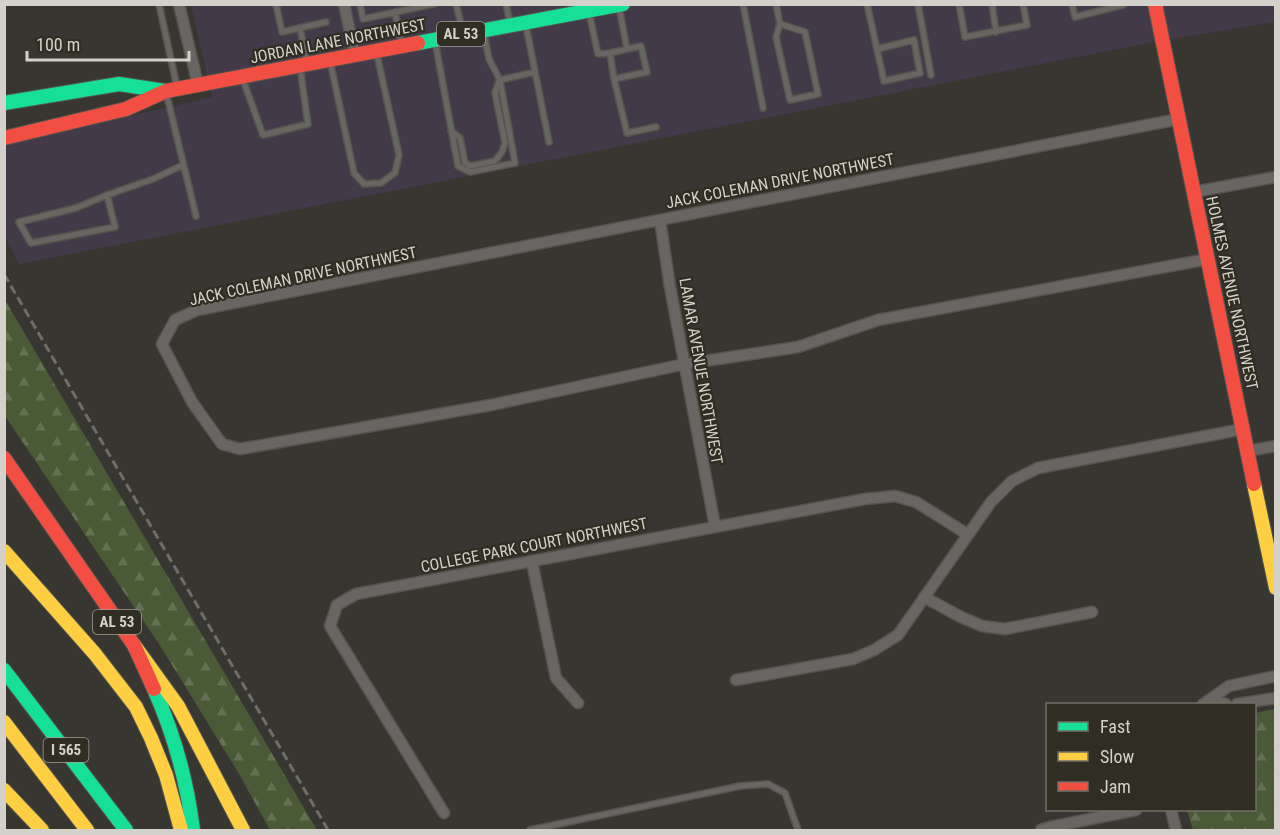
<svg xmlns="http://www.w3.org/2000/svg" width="1280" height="835" font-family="'Roboto Condensed',sans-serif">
	<defs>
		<pattern id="forest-firs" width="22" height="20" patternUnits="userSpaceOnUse" patternTransform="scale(1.5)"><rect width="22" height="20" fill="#4a5936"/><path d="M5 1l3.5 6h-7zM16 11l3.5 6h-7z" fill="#637052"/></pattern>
	</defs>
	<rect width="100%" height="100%" fill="#383630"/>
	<path fill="#423a48" d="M191,5H1275V22L1149,43L19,264L5,236V145L212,97Z"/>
	<path fill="url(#forest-firs)" d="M4,300H5L317,830H270L238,772L159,644L5,416Z
		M1275,709V830H1193L1187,810H1254L1255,713Z"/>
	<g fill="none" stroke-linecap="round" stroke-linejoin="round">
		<g stroke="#56544e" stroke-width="8">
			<path id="lane" d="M159,4L177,87
				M276,4L282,32L326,22
				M360,4L363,19L434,4
				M456,4L463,32
				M506,4L510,23
				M743,4L763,108
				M776,4L780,24L776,37L790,100L818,94L805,32L780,24
				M867,4L884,81L920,73L914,40L877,49
				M918,4L931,75
				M959,4L965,37L1027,25L1023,4
				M992,4L996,32
				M1072,4L1075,17L1123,5
				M619,7L627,49L641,46L647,72L614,79L627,133L656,127
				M395,12L401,43
				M589,13L598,54L610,53L614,79
				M526,26L549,142
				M300,28L307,61
				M435,41L458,166L470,172L515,163L500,80L489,59L484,33
				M610,53L627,49
				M330,61L354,173L364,184L381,183L395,173L399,155L377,55
				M243,80L263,135L308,124L300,67
				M500,80L535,72
				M166,92L196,216
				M451,131L460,138L465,163L470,166L495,161L502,152L505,143L495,93L499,81
				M107,195L115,227L31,243L19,222L76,208L107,195L153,179L183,165
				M530,830L740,786L768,784L785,793L798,830"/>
		</g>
		<g stroke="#56544e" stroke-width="13">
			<path id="street" d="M179,4L198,85
				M344,4L355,55
				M1179,119L197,310L175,320L162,344L192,402L222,444L240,449L491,405L685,364L798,347L878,320L1208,259
				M1194,192L1276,177
				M660,220L670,287L715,526
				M1247,451L1276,446
				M532,562L556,678L578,703
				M924,597L961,617L982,626L1005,629L1092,612
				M736,680L853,659L874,650L898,635L991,502L1012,481L1038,468L1243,429
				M1211,700L1226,704
				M1203,704L1229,686L1276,676
				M1237,704L1276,698
				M1171,810L1176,830
				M444,813L330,626L337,605L356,594L865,499L895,496L916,502L967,534
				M1041,830L1050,827L1136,810"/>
		</g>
		<g stroke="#56544e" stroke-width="16">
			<path id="fast" d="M418,43L623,4
				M4,103L119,84L165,91
				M4,670L126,830
				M154,689C174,734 187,781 193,830"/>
		</g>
		<g stroke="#56544e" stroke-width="16">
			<path id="slow" d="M1254,484L1276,588
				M4,551L95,654L136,707L151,738L166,775L181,830
				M134,645L178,706L243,830
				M4,722L87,830
				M4,790L42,830"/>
		</g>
		<g stroke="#56544e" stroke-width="16">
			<path id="jam" d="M1155,4L1254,484
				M4,138L126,109L166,91L418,43
				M4,458L134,645L154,689"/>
		</g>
		<use href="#lane" stroke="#686662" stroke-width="5"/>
		<use href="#street" stroke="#686662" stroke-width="10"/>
		<use href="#fast" stroke="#16e098" stroke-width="14"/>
		<use href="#slow" stroke="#ffcf43" stroke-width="14"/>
		<use href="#jam" stroke="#f24e42" stroke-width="14"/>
		<path stroke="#6f6d69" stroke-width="3" stroke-dasharray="9 4.5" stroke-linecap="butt" d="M4,274L328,830"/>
	</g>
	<g text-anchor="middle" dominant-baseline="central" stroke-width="4.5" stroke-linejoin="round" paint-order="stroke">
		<g fill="#302d23" stroke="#a2a098" stroke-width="1.5">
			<rect x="437" y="22" width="48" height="24" rx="4.5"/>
			<rect x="93" y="610" width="48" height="24" rx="4.5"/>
			<rect x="43.5" y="738" width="45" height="24" rx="4.5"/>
		</g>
		<g font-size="15" font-weight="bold" fill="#d3d1ca">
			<text x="461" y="34">AL 53</text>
			<text x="117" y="622">AL 53</text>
			<text x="66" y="750">I 565</text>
		</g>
		<g font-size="16" fill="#d3d1ca" stroke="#302d23">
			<text transform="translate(338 41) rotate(-11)">JORDAN LANE NORTHWEST</text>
			<text transform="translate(780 181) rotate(-11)">JACK COLEMAN DRIVE NORTHWEST</text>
			<text transform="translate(303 276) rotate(-12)">JACK COLEMAN DRIVE NORTHWEST</text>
			<text transform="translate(1232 293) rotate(78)">HOLMES AVENUE NORTHWEST</text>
			<text transform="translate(701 371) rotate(80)">LAMAR AVENUE NORTHWEST</text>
			<text transform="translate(534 545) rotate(-11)">COLLEGE PARK COURT NORTHWEST</text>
		</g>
	</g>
	<rect width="1280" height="835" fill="none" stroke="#d3d1ca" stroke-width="12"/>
	<rect x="1046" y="703" width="210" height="108" fill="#302d23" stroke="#716f66" stroke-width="1.5"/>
	<rect x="1058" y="722" width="30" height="9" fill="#16e098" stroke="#716f66" stroke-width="1.5"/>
	<text x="1100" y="733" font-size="18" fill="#d3d1ca">Fast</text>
	<rect x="1058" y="752" width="30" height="9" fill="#ffcf43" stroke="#716f66" stroke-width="1.5"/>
	<text x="1100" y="763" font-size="18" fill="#d3d1ca">Slow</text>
	<rect x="1058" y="782" width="30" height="9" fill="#f24e42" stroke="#716f66" stroke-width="1.5"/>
	<text x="1100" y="793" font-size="18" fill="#d3d1ca">Jam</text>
	<path d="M27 51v9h162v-9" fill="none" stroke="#d3d1ca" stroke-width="3"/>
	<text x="36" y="51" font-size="18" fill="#d3d1ca" stroke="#302d23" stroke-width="4.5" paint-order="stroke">100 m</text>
</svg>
